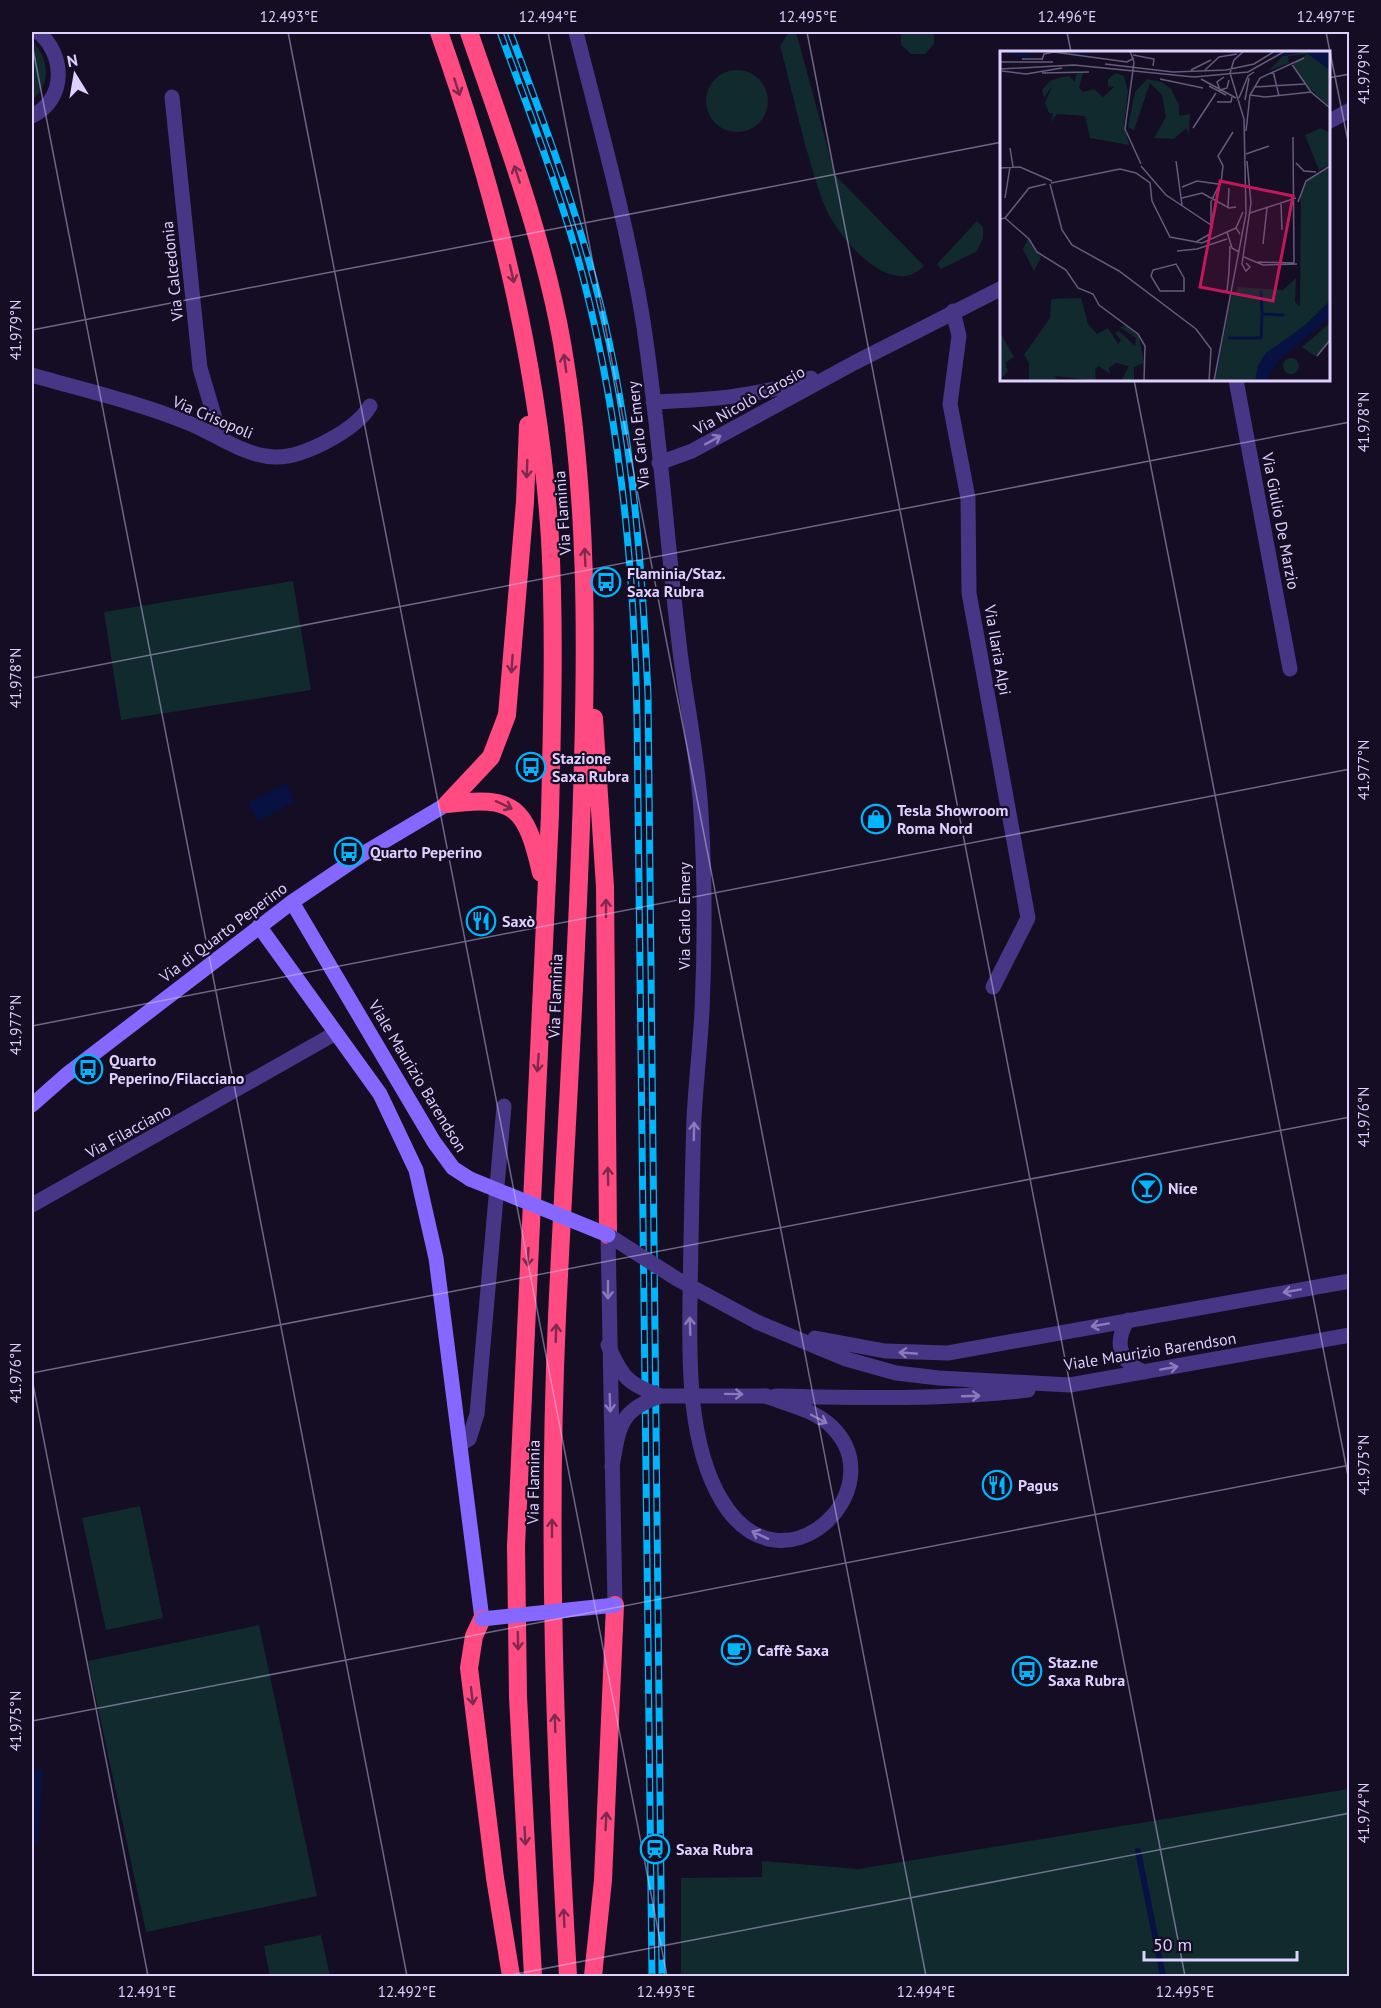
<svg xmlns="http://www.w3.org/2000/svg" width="1381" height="2008" font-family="'PT Sans',sans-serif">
	<rect width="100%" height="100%" fill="#150d24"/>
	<path fill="#102a2e" d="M789,32H796L835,175L924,266C912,277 903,279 887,273C862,264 832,227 823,202C805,152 794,98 780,46Z
		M901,32H934V44L925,54H911L901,45Z
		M32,41C49,58 52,84 32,100Z
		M706 101a31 31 0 1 1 62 0a31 31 0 1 1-62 0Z
		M977,221L983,227V238L977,251L941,269L937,264Z
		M293,581L311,690L121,720L104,612Z
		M140,1506L163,1618L106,1630L82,1518Z
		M259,1625L317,1896L146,1932L88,1661Z
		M1349,1789V1976H681V1878L762,1877V1861L858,1869Z
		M321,1935L330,1976H270L264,1946Z"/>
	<path fill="#071243" d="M286,783L295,801L258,821L248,803Z
		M32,1769L43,1770L38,1844L32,1843Z"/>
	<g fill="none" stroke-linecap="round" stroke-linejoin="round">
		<path stroke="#071243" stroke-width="6" d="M1138,1851L1163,1976"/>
		<path stroke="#473585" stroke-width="15" d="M576,32C600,127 627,223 643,321C659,425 666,530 678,634C684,694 698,753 701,813C705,878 705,945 702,1011C700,1047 696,1082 694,1118C692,1178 691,1238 690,1298C689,1362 688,1445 722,1501C782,1600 897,1489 831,1426C815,1410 786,1404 766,1396
			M172,97L200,368L221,439
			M32,116C67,99 65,54 38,32
			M1328,122L1350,110
			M953,311L959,336L950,404L968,498L969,593L1028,918L993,987
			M32,375C83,390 137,402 186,422C215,433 243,456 275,457C303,458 356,430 370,406
			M1236,380L1290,669
			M653,402C707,400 760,397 811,378
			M659,463L692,451L854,363L1002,288
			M32,1205L334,1034
			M608,1235L615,1605
			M1128,1320C1113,1343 1120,1362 1144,1372
			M757,1322L846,1359L896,1373L939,1378L1070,1385L1350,1335
			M815,1338L885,1351L948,1353L1350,1281
			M776,1396C861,1398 944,1400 1028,1390
			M460,1444L469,1439L477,1414L504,1106"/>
		<path stroke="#8667ff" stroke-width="15" d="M292,902L434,1142L453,1168L470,1179
			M259,926L380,1094L416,1170L436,1258L482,1619
			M32,1105L66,1075L292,902L366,852L447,804"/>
		<path stroke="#ff4b81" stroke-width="18" d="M439,32C497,196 539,364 550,539C555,631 552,723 550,815L516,1546L518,1697L533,1976
			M469,32C504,134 543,236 562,343C588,493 587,643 582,795C577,969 565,1143 557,1317C547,1537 555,1756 568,1976
			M594,718L605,887L608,1235
			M447,804L491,757L507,715L525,502L528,425
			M447,804C515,795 526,807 541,873
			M482,1619L474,1636L469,1668L495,1878L511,1976
			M593,1976L603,1880L615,1605"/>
		<g stroke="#00b5fb" stroke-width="7">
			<path id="rail" d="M500,32C527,105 555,179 577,255C619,406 634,561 637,717L652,1976
				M510,32C543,120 576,207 599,299C632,429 642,562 648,695L662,1976"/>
		</g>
		<use href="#rail" stroke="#150d24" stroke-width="4.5" stroke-dasharray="14" stroke-linecap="butt"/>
		<path stroke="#473585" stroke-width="15" d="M608,1235L677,1279L757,1322
			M608,1345C622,1377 627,1384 661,1396
			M612,1467C619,1427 619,1410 661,1396H766"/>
		<path stroke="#8667ff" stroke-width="15" d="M470,1179L608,1235
			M482,1619L615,1605"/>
	</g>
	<defs><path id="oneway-shaft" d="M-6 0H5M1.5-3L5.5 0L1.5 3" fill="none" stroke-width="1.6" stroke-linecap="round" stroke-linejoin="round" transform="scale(1.5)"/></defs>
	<g stroke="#7e294e">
		<use href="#oneway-shaft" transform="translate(457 87) rotate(72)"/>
		<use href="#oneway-shaft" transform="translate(517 174) rotate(-108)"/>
		<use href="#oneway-shaft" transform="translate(512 274) rotate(77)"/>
		<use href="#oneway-shaft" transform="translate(565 363) rotate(-98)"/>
		<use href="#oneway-shaft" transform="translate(527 469) rotate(92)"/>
		<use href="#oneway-shaft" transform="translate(585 557) rotate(-93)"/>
		<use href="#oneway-shaft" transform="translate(512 664) rotate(94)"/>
		<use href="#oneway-shaft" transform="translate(504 805) rotate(25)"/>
		<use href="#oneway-shaft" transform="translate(606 908) rotate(-90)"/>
		<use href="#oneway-shaft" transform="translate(538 1063) rotate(94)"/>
		<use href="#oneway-shaft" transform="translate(608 1176) rotate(-91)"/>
		<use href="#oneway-shaft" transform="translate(528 1257) rotate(93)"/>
		<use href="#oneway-shaft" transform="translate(556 1333) rotate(-88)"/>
		<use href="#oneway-shaft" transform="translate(552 1528) rotate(-90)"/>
		<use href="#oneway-shaft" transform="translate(518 1641) rotate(89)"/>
		<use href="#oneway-shaft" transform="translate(472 1696) rotate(83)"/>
		<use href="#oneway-shaft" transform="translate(555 1723) rotate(-92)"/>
		<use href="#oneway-shaft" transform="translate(606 1821) rotate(-87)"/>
		<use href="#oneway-shaft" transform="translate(525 1836) rotate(87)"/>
		<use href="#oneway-shaft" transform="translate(564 1918) rotate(-93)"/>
	</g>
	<g stroke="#8b7bbc">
		<use href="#oneway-shaft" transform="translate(713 440) rotate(-29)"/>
		<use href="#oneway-shaft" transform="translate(694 1131) rotate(-89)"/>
		<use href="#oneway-shaft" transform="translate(608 1290) rotate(90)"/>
		<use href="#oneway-shaft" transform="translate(1292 1291) rotate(170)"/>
		<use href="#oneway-shaft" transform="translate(1100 1325) rotate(170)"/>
		<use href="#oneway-shaft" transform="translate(690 1326) rotate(-92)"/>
		<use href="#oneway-shaft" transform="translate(908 1353) rotate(-176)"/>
		<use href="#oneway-shaft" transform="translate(1169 1368) rotate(-10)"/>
		<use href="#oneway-shaft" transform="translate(734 1394) rotate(1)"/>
		<use href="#oneway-shaft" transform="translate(971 1396) rotate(-2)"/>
		<use href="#oneway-shaft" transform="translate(610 1403) rotate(88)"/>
		<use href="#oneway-shaft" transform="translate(819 1419) rotate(28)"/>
		<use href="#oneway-shaft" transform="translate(760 1535) rotate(-155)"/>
	</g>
	<path fill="none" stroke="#ded0ff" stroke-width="1.5" stroke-opacity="0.45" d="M288,32L667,1976M548,32L926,1976M807,32L1185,1976M1067,32L1071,52M1326,32L1350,151M32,44L407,1976M1328,78L1350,74M32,330L1002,142M1134,380L1350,1486M32,678L1350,422M32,1026L1350,769M32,1373L1350,1117M32,1379L148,1976M32,1721L1350,1465M506,1976L1350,1813"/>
	<defs>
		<g id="bus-ring" transform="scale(1.5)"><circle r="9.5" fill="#150d24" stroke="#00b5fb" stroke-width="1.5"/><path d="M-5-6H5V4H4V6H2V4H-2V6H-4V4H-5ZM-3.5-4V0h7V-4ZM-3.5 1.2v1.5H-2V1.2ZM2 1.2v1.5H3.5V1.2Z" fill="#00b5fb"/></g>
		<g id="shop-ring" transform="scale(1.5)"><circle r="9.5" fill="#150d24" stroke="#00b5fb" stroke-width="1.5"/><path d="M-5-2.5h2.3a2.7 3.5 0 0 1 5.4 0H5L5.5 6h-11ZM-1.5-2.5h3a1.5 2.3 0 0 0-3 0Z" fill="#00b5fb"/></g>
		<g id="restaurant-ring" transform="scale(1.5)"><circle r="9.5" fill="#150d24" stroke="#00b5fb" stroke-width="1.5"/><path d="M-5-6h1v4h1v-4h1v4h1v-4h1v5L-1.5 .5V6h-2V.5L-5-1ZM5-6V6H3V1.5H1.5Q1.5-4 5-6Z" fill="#00b5fb"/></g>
		<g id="bar-ring" transform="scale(1.5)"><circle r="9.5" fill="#150d24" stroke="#00b5fb" stroke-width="1.5"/><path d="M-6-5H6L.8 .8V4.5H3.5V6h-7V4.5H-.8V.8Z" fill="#00b5fb"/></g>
		<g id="cafe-ring" transform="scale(1.5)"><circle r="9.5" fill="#150d24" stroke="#00b5fb" stroke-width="1.5"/><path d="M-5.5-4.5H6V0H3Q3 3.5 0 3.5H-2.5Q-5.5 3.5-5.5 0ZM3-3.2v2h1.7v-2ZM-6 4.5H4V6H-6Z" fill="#00b5fb"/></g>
		<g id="station-ring" transform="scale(1.5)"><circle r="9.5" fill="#150d24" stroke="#00b5fb" stroke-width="1.5"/><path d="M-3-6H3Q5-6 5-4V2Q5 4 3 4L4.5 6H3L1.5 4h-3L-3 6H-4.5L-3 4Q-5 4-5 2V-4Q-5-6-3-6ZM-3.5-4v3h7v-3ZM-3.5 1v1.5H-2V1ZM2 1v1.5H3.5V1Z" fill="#00b5fb"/></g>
	</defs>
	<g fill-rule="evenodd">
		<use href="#bus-ring" x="606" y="582"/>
		<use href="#bus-ring" x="531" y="767"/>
		<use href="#shop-ring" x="876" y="819"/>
		<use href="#bus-ring" x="349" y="852"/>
		<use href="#restaurant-ring" x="481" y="921"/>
		<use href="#bus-ring" x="88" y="1069"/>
		<use href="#bar-ring" x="1147" y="1188"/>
		<use href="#restaurant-ring" x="997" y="1485"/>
		<use href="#cafe-ring" x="736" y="1650"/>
		<use href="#bus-ring" x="1027" y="1671"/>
		<use href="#station-ring" x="655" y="1849"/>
	</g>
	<g text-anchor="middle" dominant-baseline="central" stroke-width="4.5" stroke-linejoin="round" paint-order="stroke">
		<g font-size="16" fill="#ded0ff" stroke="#150d24">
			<text transform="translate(172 271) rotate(-96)">Via Calcedonia</text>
			<text transform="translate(749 400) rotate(-29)">Via Nicolò Carosio</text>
			<text transform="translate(213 417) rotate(23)">Via Crisopoli</text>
			<text transform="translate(638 435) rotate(-96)">Via Carlo Emery</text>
			<text transform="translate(562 513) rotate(-94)">Via Flaminia</text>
			<text transform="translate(1281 521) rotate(79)">Via Giulio De Marzio</text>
			<text transform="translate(998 650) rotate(80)">Via Ilaria Alpi</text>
			<text transform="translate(684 916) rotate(-90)">Via Carlo Emery</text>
			<text transform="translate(223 932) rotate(-37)">Via di Quarto Peperino</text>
			<text transform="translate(555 996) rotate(-88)">Via Flaminia</text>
			<text transform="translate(418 1076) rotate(59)">Viale Maurizio Barendson</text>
			<text transform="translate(128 1131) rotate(-29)">Via Filacciano</text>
			<text transform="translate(1150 1351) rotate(-9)">Viale Maurizio Barendson</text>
			<text transform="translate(533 1482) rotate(-89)">Via Flaminia</text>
		</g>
		<g font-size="16" font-weight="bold" fill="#ded0ff" stroke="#150d24" text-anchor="start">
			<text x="627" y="573">Flaminia/Staz.<tspan x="627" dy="18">Saxa Rubra</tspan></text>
			<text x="552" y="758">Stazione<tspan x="552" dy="18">Saxa Rubra</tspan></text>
			<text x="897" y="810">Tesla Showroom<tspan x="897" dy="18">Roma Nord</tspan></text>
			<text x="370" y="852">Quarto Peperino</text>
			<text x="502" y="921">Saxò</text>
			<text x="109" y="1060">Quarto<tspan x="109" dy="18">Peperino/Filacciano</tspan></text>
			<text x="1168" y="1188">Nice</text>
			<text x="1018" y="1485">Pagus</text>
			<text x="757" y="1650">Caffè Saxa</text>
			<text x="1048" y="1662">Staz.ne<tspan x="1048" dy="18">Saxa Rubra</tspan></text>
			<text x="676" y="1849">Saxa Rubra</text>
		</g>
	</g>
	<g transform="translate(1000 51)">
		<rect width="330" height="330" fill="#150d24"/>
		<path d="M304,0L330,19V56L308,36L293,13L307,3L288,5L289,12L268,20L283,5ZM83,21L79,37L83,41L94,38L103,46L114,36L108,35V28L116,22L124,25L128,40L124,74L129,94L90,87L85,65L57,63L51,71L53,62H49L45,52L53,34L44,47L42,39L50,30L62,26L69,25L75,31L76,23ZM147,28L162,31L171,38L179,54V65L190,63L189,83L186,77L174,88L154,87L166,66L162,44L150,32L134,79L128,76L135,41ZM321,77L330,82V114L319,119L305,84ZM330,115V250L298,281L266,302L258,315L256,330H215L232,243H236L237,236L283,239L296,227L295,251L300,255L301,141L309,128ZM28,188L41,206L34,220L23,198ZM81,247L88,273L97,283L108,277L118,293L121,289L115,282L119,280L135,295L136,287L120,276L127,275L139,285L144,312L134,316V330H121L129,315L116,312L109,317L110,323L99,315L95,318L96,330L55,325L58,330H29V312L24,304L50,267L51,248ZM330,272V288L319,302L315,305L302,296ZM0,281L14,306L5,312L8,321L0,328ZM283 315a8 8 0 1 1 16 0a8 8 0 1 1-16 0Z" fill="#102a2e"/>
		<path d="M261,0H330V19L306,1L284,5ZM330,250V267L279,309L266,330H255L258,315L266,302L304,275Z" fill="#071243"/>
		<path fill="none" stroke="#071243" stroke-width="3" d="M6,0L24,5L33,0M70,0L80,5L85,0M261,240L262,263L284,264M228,287H261L262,263"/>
		<path fill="none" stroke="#655b7c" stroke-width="1.5" d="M130,0L134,11L125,78L141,113M133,4L154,8L153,15M22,8H42M42,9L44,3L54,1L127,11L134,7M0,11H53M291,12L311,41L330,57M105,13L173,21L226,19L254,13L275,0M0,18L74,14L194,26L248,21L285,0M191,19L211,9M205,19L219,6L237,3M2,20L26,23L62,17M273,20L279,45M42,22L89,21M224,26L217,31L220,39L227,37L229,29M160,28L203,37M201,28L236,47M209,35L226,44M254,36L305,33M250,44L265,46L311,41M239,47L248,25L254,21M245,49L249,27M217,51H231L232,46M193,77L216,42M246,80L250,44L260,27L304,7M293,86L294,212M10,97L13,116M246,103L269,95M176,110L182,154M296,112L304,120L316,121M141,115L166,144L211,174L210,183L196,191M0,117L20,116L52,130M120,118L136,122L150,132L152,150L170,186L202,192L236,177M51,132L120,118M221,132L223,115L218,105L233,81M50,133L62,179L72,194L119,220L196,278L211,298L209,330M182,136L197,130L218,133M5,147L10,116M182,147L202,142L229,157L236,156M298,151L306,130L330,115M281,153L282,179M228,156L229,137M250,162L296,147M5,167L29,188L37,201L66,219L78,237L93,243L99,254L138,283L145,295L144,330M0,168L5,167L29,137L46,133M211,174V151L218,136M227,181L232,197L239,201M240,183L236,177L243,161M263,193L267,157M177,200L197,198L227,188M244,206L263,214L297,213M258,211L294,212M246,212L250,216L246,220L242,213L251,152L247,110M176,213L184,227V240H160L151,225L153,219ZM229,221L230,195M227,240L229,221M317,305L330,289M214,330L246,163L244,68L230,22L234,9L244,0"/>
		<path fill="#c2185b" fill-opacity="0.15" stroke="#c2185b" stroke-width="3" d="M220,130L293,145L273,250L200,236Z"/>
		<rect width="330" height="330" fill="none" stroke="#ded0ff" stroke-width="3"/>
	</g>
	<rect width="1381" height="2008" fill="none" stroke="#150d24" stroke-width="66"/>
	<g transform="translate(75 75) rotate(349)" stroke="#150d24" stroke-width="4.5" paint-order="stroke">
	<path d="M0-4.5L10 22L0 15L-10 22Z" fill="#ded0ff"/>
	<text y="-9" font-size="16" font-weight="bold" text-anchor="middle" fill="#ded0ff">N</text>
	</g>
	<path d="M1144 1951v9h153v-9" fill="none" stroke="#ded0ff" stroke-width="3"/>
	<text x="1153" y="1951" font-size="18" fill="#ded0ff" stroke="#150d24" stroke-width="4.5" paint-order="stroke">50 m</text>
	<rect x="33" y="33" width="1315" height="1942" fill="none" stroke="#ded0ff" stroke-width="2"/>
	<g font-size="15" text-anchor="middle" fill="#ded0ff">
		<text x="289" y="22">12.493°E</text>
		<text x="548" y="22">12.494°E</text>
		<text x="808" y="22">12.495°E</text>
		<text x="1067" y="22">12.496°E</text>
		<text x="1326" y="22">12.497°E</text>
		<text transform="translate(1364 74) rotate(-90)" y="5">41.979°N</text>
		<text transform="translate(16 330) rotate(-90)" y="5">41.979°N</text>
		<text transform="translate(1364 422) rotate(-90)" y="5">41.978°N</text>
		<text transform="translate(16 678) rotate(-90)" y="5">41.978°N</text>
		<text transform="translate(1364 770) rotate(-90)" y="5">41.977°N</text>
		<text transform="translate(16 1025) rotate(-90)" y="5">41.977°N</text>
		<text transform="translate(1364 1117) rotate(-90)" y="5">41.976°N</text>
		<text transform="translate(16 1373) rotate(-90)" y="5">41.976°N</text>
		<text transform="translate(1364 1465) rotate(-90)" y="5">41.975°N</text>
		<text transform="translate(16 1721) rotate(-90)" y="5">41.975°N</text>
		<text transform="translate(1364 1813) rotate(-90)" y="5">41.974°N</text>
		<text x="147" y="1997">12.491°E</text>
		<text x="407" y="1997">12.492°E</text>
		<text x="666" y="1997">12.493°E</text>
		<text x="926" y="1997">12.494°E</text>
		<text x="1185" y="1997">12.495°E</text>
	</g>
</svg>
